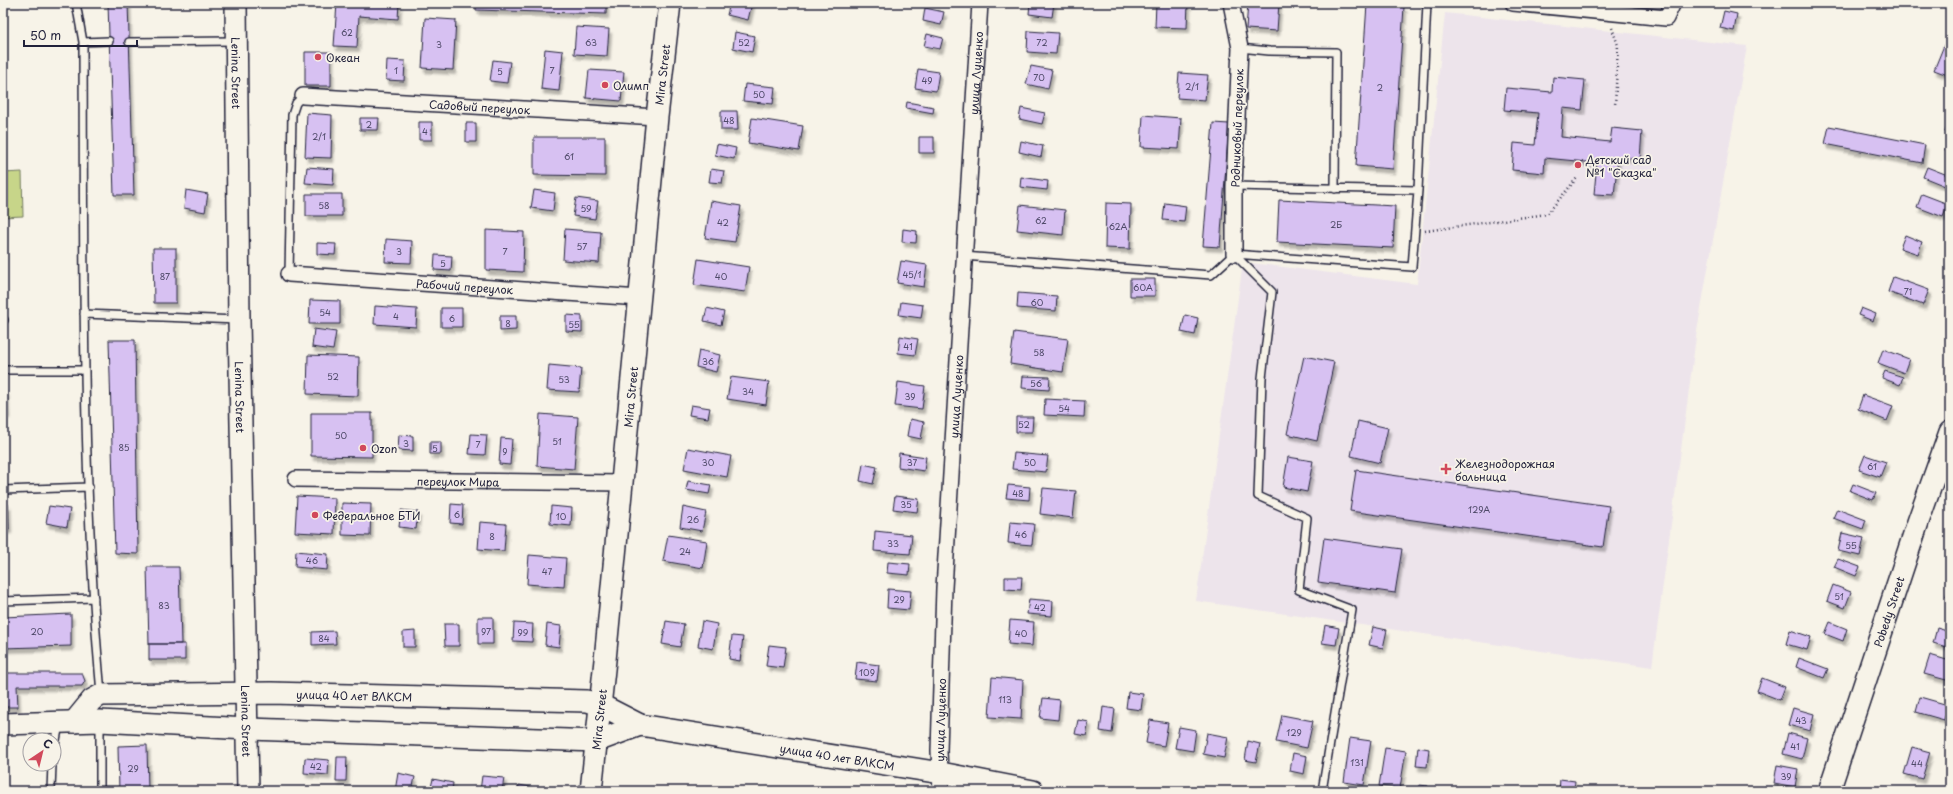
<svg xmlns="http://www.w3.org/2000/svg" width="1953" height="794" font-family="'Playpen Sans',sans-serif">
	<defs>
		<filter id="shadow"><feDropShadow dx="2.5" dy="4.5" stdDeviation="1" flood-color="#0004"/></filter>
	</defs>
	<rect width="100%" height="100%" fill="#f7f3e8"/>
	<filter id="ink" filterUnits="userSpaceOnUse"><feTurbulence type="fractalNoise" baseFrequency=".025" numOctaves="2"/><feDisplacementMap in="SourceGraphic" scale="8" xChannelSelector="R" yChannelSelector="G"/><feConvolveMatrix kernelMatrix="1 2 1 2 8 2 1 2 1" color-interpolation-filters="sRGB"/></filter>
	<g filter="url(#ink)">
		<path fill="#ede4eb" d="M1445,13L1747,46L1696,337L1652,667L1196,601L1243,262L1417,284Z"/>
		<path fill="#c7d589" stroke="#747c62" d="M22,172L23,216L3,217V173Z"/>
		<path fill="#d7c1f2" stroke="#22223b" filter="url(#shadow)" d="M108,3H128L134,195H114Z
			M337,3H399L398,19L359,16L357,47L334,46Z
			M476,3H606V14L476,10Z
			M730,3H752L748,20L727,15Z
			M1030,3H1054L1052,17L1029,14Z
			M1156,3H1188L1187,28L1155,27Z
			M1248,3H1279L1277,31L1246,29Z
			M1367,4L1404,7L1393,169L1356,166Z
			M925,8L944,12L941,25L923,21Z
			M1724,11L1737,14L1734,31L1720,28Z
			M425,18L456,20L453,70L422,68Z
			M576,27L609,29L607,56L574,54Z
			M1028,31L1058,33L1056,54L1027,52Z
			M735,32L755,36L752,52L733,48Z
			M927,34L943,38L940,49L924,46Z
			M1947,38L1950,39V76L1934,70Z
			M545,49L563,51L559,91L541,89Z
			M305,52H331V86H305Z
			M387,60L405,61L404,81L386,80Z
			M493,60L510,62L507,83L490,81Z
			M1031,66L1052,70L1048,89L1026,84Z
			M918,69L939,72L936,91L915,88Z
			M589,70L624,72L621,101L586,98Z
			M1179,73L1208,75L1205,100L1177,98Z
			M1553,77L1585,80L1582,110L1563,108L1561,137L1610,142L1612,128L1642,131L1640,159L1618,157L1614,195L1594,194L1597,163L1545,158L1544,173L1512,170L1514,143L1535,145L1538,113L1504,110L1506,88L1552,92Z
			M745,84L775,87L773,104L743,101Z
			M907,102L934,107L933,113L906,108Z
			M1021,108L1045,113L1042,124L1019,119Z
			M721,111H737L738,130H721Z
			M307,113L332,115L331,158L305,157Z
			M1143,115L1181,118L1179,149L1141,147Z
			M360,118H379L378,130H360Z
			M752,118L803,126L799,151L748,143Z
			M1949,121L1950,122V134L1945,132Z
			M419,122H432V140H419Z
			M466,123H476V142H466Z
			M1213,123L1229,124L1220,247L1203,246Z
			M1829,126L1925,145L1922,163L1825,144Z
			M534,137H605V176L534,175Z
			M919,137H934V153H919Z
			M1021,141L1043,146L1041,157L1019,152Z
			M717,144L736,148L734,159L715,155Z
			M1948,144H1950V153L1945,151Z
			M307,167L334,169L333,185L305,183Z
			M1927,167L1950,176V188L1923,177Z
			M711,169L724,171L722,183L709,182Z
			M1021,177L1048,181L1047,190L1020,187Z
			M186,190L208,194L205,212L184,208Z
			M534,190L555,193L553,211L531,208Z
			M306,194H342V216H306Z
			M1922,194L1948,204L1943,217L1917,207Z
			M576,198L598,201L595,219L573,216Z
			M1279,200L1395,206L1393,248L1277,242Z
			M711,201L741,206L735,242L705,238Z
			M1106,203L1131,204L1130,249L1105,248Z
			M1165,203L1186,206L1184,222L1163,220Z
			M1020,205L1065,210L1063,235L1017,230Z
			M565,229L601,232L599,263L563,260Z
			M903,229L917,231L916,243L902,242Z
			M486,230L524,232L523,272L486,270Z
			M1905,235L1922,242L1918,254L1900,248Z
			M386,239L412,241L411,263L385,262Z
			M317,243L336,244L335,255L317,254Z
			M153,248H176V303H154Z
			M435,255L452,256L451,271L434,270Z
			M698,259L749,267L745,292L694,285Z
			M901,261L927,265L924,287L897,283Z
			M1893,277L1929,290L1923,305L1888,292Z
			M1130,279H1155V296H1130Z
			M1018,293L1057,296L1056,311L1017,308Z
			M310,300L340,301V324H309Z
			M901,302L923,305L921,318L899,315Z
			M375,306L417,309L416,327L374,324Z
			M441,308H462V327H441Z
			M707,308L724,312L721,325L704,321Z
			M1861,308L1876,314L1873,321L1858,315Z
			M566,315L582,316V332L566,331Z
			M1185,315L1198,318L1195,335L1181,332Z
			M500,316H516V330L500,331Z
			M314,329L336,332L333,350L312,347Z
			M1014,332L1068,339L1063,372L1010,364Z
			M900,336L918,339L915,355L898,353Z
			M109,340H135L138,554L115,553Z
			M1883,349L1909,359L1904,373L1878,363Z
			M699,350L720,355L716,372L696,367Z
			M308,355L359,357L358,396L307,394Z
			M1304,356L1334,362L1317,441L1287,434Z
			M549,365L581,368L579,392L547,390Z
			M1885,371L1903,377L1900,385L1882,378Z
			M1023,376L1050,377L1049,390L1022,388Z
			M731,377L769,382L766,405L727,399Z
			M898,382L925,386L922,409L895,406Z
			M3,391H6L7,414H3Z
			M1863,395L1893,406L1887,421L1858,409Z
			M1045,399L1085,401L1084,417L1044,415Z
			M691,405L710,408L708,418L689,415Z
			M311,413H372V457L311,456Z
			M540,414L578,417L574,469L537,466Z
			M1016,417H1033L1032,432H1016Z
			M910,419L924,422L921,439L907,436Z
			M1358,421L1388,428L1380,463L1351,456Z
			M471,434L487,435L485,455L469,454Z
			M399,435L413,436V451L398,450Z
			M501,438L512,439L510,465L499,464Z
			M430,442H441V454H430Z
			M688,448L731,456L727,477L684,469Z
			M899,453L926,457L924,471L898,467Z
			M1014,453L1048,456L1046,472L1012,469Z
			M1865,455L1886,462L1880,477L1859,470Z
			M1288,457L1313,461L1307,492L1283,487Z
			M863,464L877,467L873,484L860,481Z
			M1356,470L1609,506L1603,547L1350,511Z
			M688,481L711,485L709,494L686,490Z
			M1853,484L1876,493L1873,500L1850,491Z
			M1008,485L1030,487L1029,500L1006,498Z
			M1043,488L1076,491L1073,518L1040,514Z
			M297,496L335,498L334,534L295,532Z
			M895,496L919,499L917,512L893,509Z
			M342,503L371,504L370,536L342,535Z
			M3,504H8L9,529H3Z
			M451,504L463,505L462,524L450,523Z
			M49,506L70,509L67,527L46,523Z
			M551,506L572,508L571,526L550,524Z
			M683,507L706,512L702,531L680,527Z
			M1837,509L1866,520L1863,529L1833,518Z
			M401,510L418,512L416,529L399,527Z
			M480,522L506,524L504,551L478,549Z
			M1010,522L1034,524L1032,545L1008,543Z
			M875,531L912,535L910,554L874,551Z
			M1842,533L1864,538L1860,556L1838,551Z
			M668,535L707,541L703,568L663,561Z
			M1324,538L1402,549L1395,593L1318,582Z
			M296,551L328,554L327,570L295,567Z
			M529,555L566,558L564,587L527,584Z
			M1838,559L1860,567L1856,576L1834,567Z
			M888,562L910,564L909,575L887,573Z
			M147,567H179L181,644H149Z
			M1005,577H1022L1021,590L1005,589Z
			M1950,583V598L1946,597Z
			M1833,585L1851,592L1845,608L1827,601Z
			M888,589L911,591L909,610L887,608Z
			M1029,599L1053,601L1052,616L1027,614Z
			M71,614V646L3,648V617Z
			M478,617H493V644H478Z
			M1010,620L1034,622L1032,646L1008,644Z
			M666,621L684,624L680,647L662,644Z
			M702,621L717,624L713,649L698,646Z
			M1830,622L1847,629L1843,641L1825,634Z
			M514,623L533,624L532,642L513,641Z
			M444,624H459V646H445Z
			M547,624L561,626L559,647L545,645Z
			M1325,625L1339,628L1336,645L1322,643Z
			M1373,627L1387,630L1383,648L1369,645Z
			M1937,628L1950,632V648L1933,643Z
			M1790,630L1811,637L1807,650L1786,644Z
			M335,631L336,644L312,645V632Z
			M415,631V647H403V632Z
			M732,636L743,637L740,661L729,659Z
			M149,644H185V660H149Z
			M769,645L786,647L783,668L766,666Z
			M1930,655L1950,661V681L1924,674Z
			M1799,658L1828,669L1824,678L1796,667Z
			M857,662L879,665L877,681L855,679Z
			M3,673H82L85,681L82,686H17L18,707H3Z
			M992,677L1023,680L1021,719L989,717Z
			M1762,678L1785,687L1780,700L1757,691Z
			M1128,692L1143,694L1141,710L1126,708Z
			M1920,697L1948,705L1944,720L1916,712Z
			M1043,698L1060,700L1058,720L1040,718Z
			M1103,707L1115,709L1112,733L1100,731Z
			M1793,708L1814,714L1810,731L1788,725Z
			M1282,715L1313,721L1307,748L1276,742Z
			M1078,720L1089,722L1086,736L1075,734Z
			M1150,720L1168,723L1164,746L1146,743Z
			M1179,727L1196,730L1193,751L1175,748Z
			M1207,733L1228,737L1224,758L1203,754Z
			M1788,733L1807,738L1802,759L1783,754Z
			M1350,738L1371,741L1364,785L1344,782Z
			M1248,741L1260,744L1256,762L1245,760Z
			M147,745L148,791H119L118,746Z
			M1418,747L1429,749L1427,767L1416,766Z
			M1912,747L1930,752L1922,779L1904,774Z
			M1385,748L1406,751L1400,788L1379,786Z
			M1293,753L1307,756L1304,774L1290,771Z
			M337,757H347L346,781H336Z
			M305,758L329,760L328,775L304,773Z
			M1777,765L1798,769L1795,787L1774,783Z
			M398,773L415,777L412,791H395Z
			M482,776L504,778L502,791H480Z
			M433,779L453,783L452,791H430Z
			M1560,779L1575,781L1574,791H1559Z
			M519,785L541,789V791H518Z
			M1419,785L1428,786V791H1418Z"/>
		<g fill="none" stroke-linecap="round" stroke-linejoin="round">
			<g stroke="#22223b" stroke-width="10">
				<path id="lane" d="M76,3L83,42L109,41
					M83,42C84,259 81,476 101,693
					M129,42L235,41
					M1240,48L1269,51L1336,52L1335,189
					M1234,186L1418,190L1427,3
					M1234,254L1272,292L1262,378L1258,496L1307,518L1299,590L1352,610L1322,791
					M963,256L1211,275L1234,254L1412,267L1418,190
					M289,274L292,115L296,103L303,96
					M84,314L238,320
					M3,320H4
					M3,370H84
					M3,490L89,487
					M3,601L94,598
					M100,723V791
					M54,751L59,724
					M51,791L52,764"/>
			</g>
			<g stroke="#22223b" stroke-width="18">
				<g id="street">
					<path d="M1231,3L1240,48L1234,186V254"/>
					<path d="M1513,3L1666,18L1673,3"/>
					<path id="s1" d="M303,96L657,117"/>
					<path id="s2" d="M289,274L640,298"/>
					<path id="s3" d="M296,479L621,483"/>
					<path id="s4" d="M941,791L939,751L944,588L980,3"/>
				</g>
			</g>
			<g stroke="#22223b" stroke-width="24">
				<g id="secondary">
					<path id="s5" d="M236,3L239,320L248,791"/>
					<path id="s6" d="M74,722L92,700L101,695L271,693L587,701L601,705L640,725L941,773L1033,791"/>
					<path d="M3,724L100,721L247,729L597,741L640,725"/>
					<path id="s7" d="M591,791L605,660L657,117L670,3"/>
					<path id="s8" d="M1829,791L1918,522L1950,432"/>
				</g>
			</g>
			<path stroke="#22223b" stroke-width="2.5" stroke-dasharray="1 3" stroke-linecap="butt" d="M1612,28L1618,45L1615,106
				M1425,231L1547,214L1577,178"/>
			<use href="#lane" stroke="#f7f3e8" stroke-width="7"/>
			<use href="#street" stroke="#f7f3e8" stroke-width="15"/>
			<use href="#secondary" stroke="#f7f3e8" stroke-width="21"/>
		</g>
	</g>
	<g fill="#d1495b" stroke="#f7f3e8" stroke-width="1.5">
		<circle cx="318" cy="57" r="4"/>
		<circle cx="605" cy="85" r="4"/>
		<circle cx="1578" cy="165" r="4"/>
		<circle cx="363" cy="448" r="4"/>
		<path d="M1444 463h4v4h4v4h-4v4h-4v-4h-4v-4h4z"/>
		<circle cx="315" cy="515" r="4"/>
	</g>
	<g text-anchor="middle" dominant-baseline="central" stroke-width="3.5" stroke-linejoin="round" paint-order="stroke">
		<g font-size="9" fill="#4f4a69">
			<text x="347" y="32">62</text>
			<text x="591" y="42">63</text>
			<text x="744" y="42">52</text>
			<text x="1042" y="42">72</text>
			<text x="439" y="44">3</text>
			<text x="396" y="70">1</text>
			<text x="552" y="70">7</text>
			<text x="500" y="71">5</text>
			<text x="1039" y="77">70</text>
			<text x="927" y="80">49</text>
			<text x="1192" y="86">2/1</text>
			<text x="1380" y="87">2</text>
			<text x="759" y="94">50</text>
			<text x="729" y="120">48</text>
			<text x="369" y="124">2</text>
			<text x="425" y="131">4</text>
			<text x="319" y="136">2/1</text>
			<text x="569" y="156">61</text>
			<text x="324" y="205">58</text>
			<text x="586" y="208">59</text>
			<text x="1041" y="220">62</text>
			<text x="723" y="222">42</text>
			<text x="1336" y="224">2Б</text>
			<text x="1118" y="226">62А</text>
			<text x="582" y="246">57</text>
			<text x="399" y="251">3</text>
			<text x="505" y="251">7</text>
			<text x="443" y="263">5</text>
			<text x="912" y="274">45/1</text>
			<text x="165" y="276">87</text>
			<text x="721" y="276">40</text>
			<text x="1143" y="287">60А</text>
			<text x="1908" y="291">71</text>
			<text x="1037" y="302">60</text>
			<text x="325" y="312">54</text>
			<text x="396" y="316">4</text>
			<text x="452" y="318">6</text>
			<text x="508" y="323">8</text>
			<text x="574" y="324">55</text>
			<text x="908" y="346">41</text>
			<text x="1039" y="352">58</text>
			<text x="708" y="361">36</text>
			<text x="333" y="376">52</text>
			<text x="564" y="379">53</text>
			<text x="1036" y="383">56</text>
			<text x="748" y="391">34</text>
			<text x="910" y="396">39</text>
			<text x="1064" y="408">54</text>
			<text x="1024" y="424">52</text>
			<text x="341" y="435">50</text>
			<text x="557" y="441">51</text>
			<text x="406" y="443">3</text>
			<text x="478" y="444">7</text>
			<text x="124" y="447">85</text>
			<text x="435" y="448">5</text>
			<text x="505" y="451">9</text>
			<text x="708" y="462">30</text>
			<text x="912" y="462">37</text>
			<text x="1030" y="462">50</text>
			<text x="1872" y="466">61</text>
			<text x="1018" y="493">48</text>
			<text x="906" y="504">35</text>
			<text x="1479" y="509">129А</text>
			<text x="457" y="514">6</text>
			<text x="561" y="516">10</text>
			<text x="693" y="519">26</text>
			<text x="1021" y="534">46</text>
			<text x="492" y="536">8</text>
			<text x="893" y="543">33</text>
			<text x="1851" y="545">55</text>
			<text x="685" y="551">24</text>
			<text x="312" y="560">46</text>
			<text x="547" y="571">47</text>
			<text x="1839" y="596">51</text>
			<text x="899" y="599">29</text>
			<text x="164" y="605">83</text>
			<text x="1040" y="607">42</text>
			<text x="37" y="631">20</text>
			<text x="486" y="631">97</text>
			<text x="523" y="632">99</text>
			<text x="1021" y="633">40</text>
			<text x="324" y="638">84</text>
			<text x="867" y="672">109</text>
			<text x="1005" y="699">113</text>
			<text x="1801" y="720">43</text>
			<text x="1294" y="732">129</text>
			<text x="1795" y="746">41</text>
			<text x="1357" y="762">131</text>
			<text x="1917" y="763">44</text>
			<text x="316" y="766">42</text>
			<text x="133" y="768">29</text>
			<text x="1786" y="776">39</text>
		</g>
		<g font-size="11" fill="#22223b" stroke="#f7f3e8" text-anchor="start">
			<text x="326" y="57">Океан</text>
			<text x="613" y="85">Олимп</text>
			<text x="1586" y="159">Детский сад<tspan x="1586" dy="13">№1 "Сказка"</tspan></text>
			<text x="371" y="448">Ozon</text>
			<text x="1455" y="463">Железнодорожная<tspan x="1455" dy="13">больница</tspan></text>
			<text x="323" y="515">Федеральное БТИ</text>
		</g>
		<g font-size="11" fill="#22223b" stroke="#f7f3e8">
			<text stroke="none"><textPath href="#s5" startOffset="70">Lenina Street</textPath></text>
			<text stroke="none"><textPath href="#s4" startOffset="719">улица Луценко</textPath></text>
			<text stroke="none"><textPath href="#s7" startOffset="720">Mira Street</textPath></text>
			<text stroke="none"><textPath href="#s1" startOffset="177">Садовый переулок</textPath></text>
			<text transform="translate(1237 128) rotate(-88)">Родниковый переулок</text>
			<text stroke="none"><textPath href="#s2" startOffset="176">Рабочий переулок</textPath></text>
			<text stroke="none"><textPath href="#s5" startOffset="394">Lenina Street</textPath></text>
			<text stroke="none"><textPath href="#s7" startOffset="396">Mira Street</textPath></text>
			<text stroke="none"><textPath href="#s4" startOffset="395">улица Луценко</textPath></text>
			<text stroke="none"><textPath href="#s3" startOffset="162">переулок Мира</textPath></text>
			<text stroke="none"><textPath href="#s8" startOffset="189">Pobedy Street</textPath></text>
			<text stroke="none"><textPath href="#s6" startOffset="292">улица 40 лет ВЛКСМ</textPath></text>
			<text stroke="none"><textPath href="#s7" startOffset="72">Mira Street</textPath></text>
			<text stroke="none"><textPath href="#s4" startOffset="71">улица Луценко</textPath></text>
			<text stroke="none"><textPath href="#s5" startOffset="718">Lenina Street</textPath></text>
			<text stroke="none"><textPath href="#s6" startOffset="783">улица 40 лет ВЛКСМ</textPath></text>
		</g>
	</g>
	<rect width="1953" height="794" fill="none" stroke="#f7f3e8" stroke-width="16"/>
	<rect x="8" y="8" width="1937" height="778" fill="none" stroke="#22223b" stroke-width="1.5" filter="url(#ink)"/>
	<g transform="translate(42 752) rotate(35)"><circle r="19" fill="#f7f3e8" stroke="#a29fa3"/>
	<path d="M0-3L7 15L0 10L-7 15Z" fill="#d1495b"/>
	<text y="-6" font-size="11" font-weight="bold" text-anchor="middle" fill="#22223b">С</text>
	</g>
	<path d="M24 40v6h113v-6" fill="none" stroke="#22223b" stroke-width="2"/>
	<text x="30" y="40" font-size="12" fill="#22223b" stroke="#f7f3e8" stroke-width="3" paint-order="stroke">50 m</text>
</svg>
